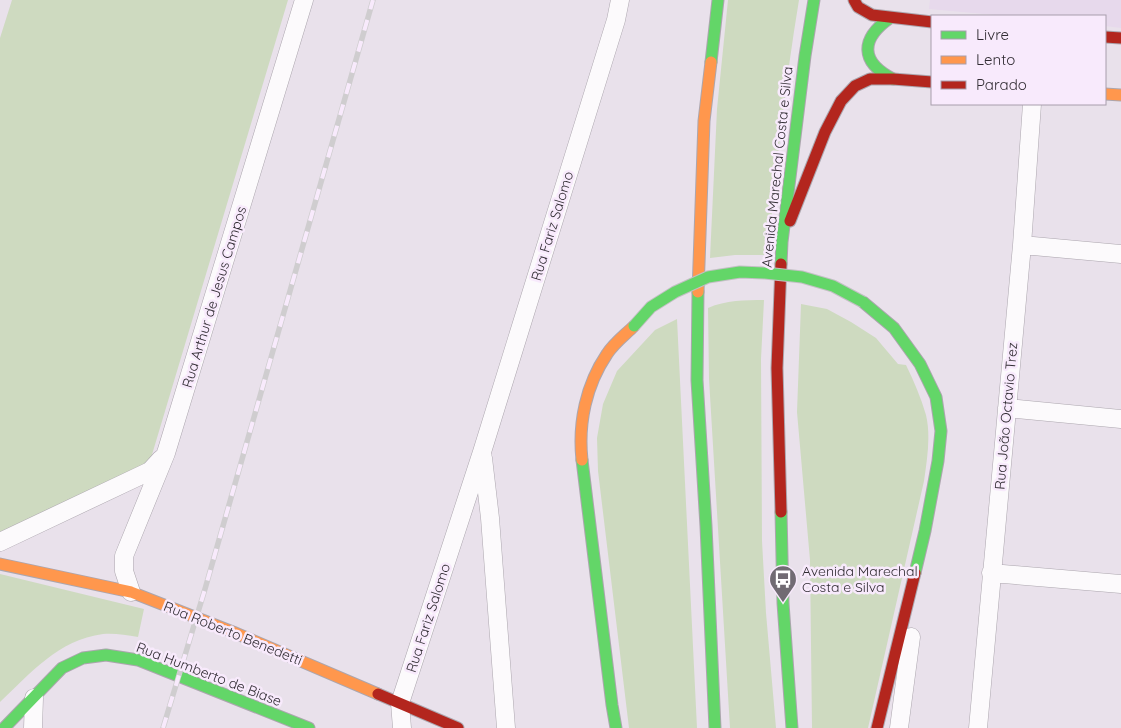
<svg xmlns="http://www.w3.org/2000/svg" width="1121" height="728" font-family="Quicksand,sans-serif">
	<rect width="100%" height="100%" fill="#e9e1eb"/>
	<path fill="#e7d9ec" d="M930,0H1121V28L1105,26V16H1006L929,9Z"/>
	<path fill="#cedac0" d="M12,0H288L151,458L148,463L0,533V38Z
		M728,0H799C785,84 776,170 768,255H735L710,258L717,109Z
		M764,300L761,359L762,541L766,613L776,728H730L709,379L708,308C726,300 745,300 764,300Z
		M801,304L827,309L851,322L876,338L898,364L906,365C914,381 921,398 926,415C931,436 927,460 924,481L868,728H812L810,560L797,412Z
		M677,319L697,728H629L598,471L597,438L603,404L617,371L655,330Z
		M0,574L144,609L138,637C126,635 114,633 103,634C58,640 31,673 0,702Z"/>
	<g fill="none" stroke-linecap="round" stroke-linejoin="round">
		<g stroke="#aca6ae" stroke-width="19">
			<path id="street" d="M1022,245L1121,254
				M1007,408L1121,419
				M483,458L490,518L506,728
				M0,542L150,471L161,459
				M991,573L1121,584
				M131,592L124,571V556L166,453L304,0
				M33,728L34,698
				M402,728L400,703L482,452L616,20L620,0
				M899,728L911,637
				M978,728L1022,245L1032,104"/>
		</g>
		<g stroke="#aca6ae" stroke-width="13">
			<path id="fast" d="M890,18C860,39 860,62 893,79
				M711,62L718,0
				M781,264L782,242L805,56L814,0
				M698,292L697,380L706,526L715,728
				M863,302L894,328L920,364L936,397L941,431L938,461L925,531L915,573
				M582,460L612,705L616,728
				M781,512L783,603L792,728
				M4,728L62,668L83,658L106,655L138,660L309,728"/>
		</g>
		<g stroke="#aca6ae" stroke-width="13">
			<path id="slow" d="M1105,94L1121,95
				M698,292L704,121L711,62
				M582,460C578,423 586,385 607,354C614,343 625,335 634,326
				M0,564L131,592L233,632L378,694"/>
		</g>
		<g stroke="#aca6ae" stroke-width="13">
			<path id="jam" d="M854,0L858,7L872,15L932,22
				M1105,37L1121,38
				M790,221L825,132L841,101L855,86L870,79H893L932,82
				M781,512L777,368L781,264
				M378,694L458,728
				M877,728L915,573"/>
		</g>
		<use href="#street" stroke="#fcfafc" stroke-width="18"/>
		<use href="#fast" stroke="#63d668" stroke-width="11"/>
		<use href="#slow" stroke="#ff974d" stroke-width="11"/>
		<use href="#jam" stroke="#b3261e" stroke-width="11"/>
		<g stroke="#cfcdcf" stroke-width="5.5">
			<path id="rail" d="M163,728L205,589L373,0"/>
		</g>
		<use href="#rail" stroke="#f8eafc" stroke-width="4" stroke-dasharray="11" stroke-linecap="butt"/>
		<g stroke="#c2bfc3" stroke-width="13" stroke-linecap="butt">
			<path id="fast-bridge" d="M634,326L651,307L675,292L708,277L740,272L765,273L802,277L833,286L863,302"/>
		</g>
		<use href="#fast-bridge" stroke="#63d668" stroke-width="11"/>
	</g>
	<defs>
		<g id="bus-pin" transform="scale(1.4375)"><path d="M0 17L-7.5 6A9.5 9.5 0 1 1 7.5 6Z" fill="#716b73" stroke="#f8eafc"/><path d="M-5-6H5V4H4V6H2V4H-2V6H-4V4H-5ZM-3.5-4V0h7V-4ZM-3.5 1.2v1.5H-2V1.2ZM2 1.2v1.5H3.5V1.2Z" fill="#fff"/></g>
	</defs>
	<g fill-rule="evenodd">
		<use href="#bus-pin" x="783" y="579"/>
	</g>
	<g text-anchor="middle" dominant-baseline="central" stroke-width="5" stroke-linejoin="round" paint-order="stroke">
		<g font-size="14" fill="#312c33" stroke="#f8eafc">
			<text transform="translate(777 167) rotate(-84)">Avenida Marechal Costa e Silva</text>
			<text transform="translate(552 226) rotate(-73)">Rua Fariz Salomo</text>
			<text transform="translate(214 297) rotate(-73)">Rua Arthur de Jesus Campos</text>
			<text transform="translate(1006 416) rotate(-85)">Rua João Octavio Trez</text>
			<text transform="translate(428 618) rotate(-72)">Rua Fariz Salomo</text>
			<text transform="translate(233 633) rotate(22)">Rua Roberto Benedetti</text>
			<text transform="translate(209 674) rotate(21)">Rua Humberto de Biase</text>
		</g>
		<g font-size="14" fill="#312c33" stroke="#f8eafc" text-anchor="start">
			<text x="802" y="571">Avenida Marechal<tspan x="802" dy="16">Costa e Silva</tspan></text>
		</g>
	</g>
	<rect x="931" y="15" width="175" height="90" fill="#f8eafc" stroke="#a89eac"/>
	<rect x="941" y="31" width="25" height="8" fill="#63d668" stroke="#a89eac"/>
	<text x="976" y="40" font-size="15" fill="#312c33">Livre</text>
	<rect x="941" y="56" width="25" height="8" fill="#ff974d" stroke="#a89eac"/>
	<text x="976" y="65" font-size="15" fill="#312c33">Lento</text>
	<rect x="941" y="81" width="25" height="8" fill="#b3261e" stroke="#a89eac"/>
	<text x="976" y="90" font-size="15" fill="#312c33">Parado</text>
</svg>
